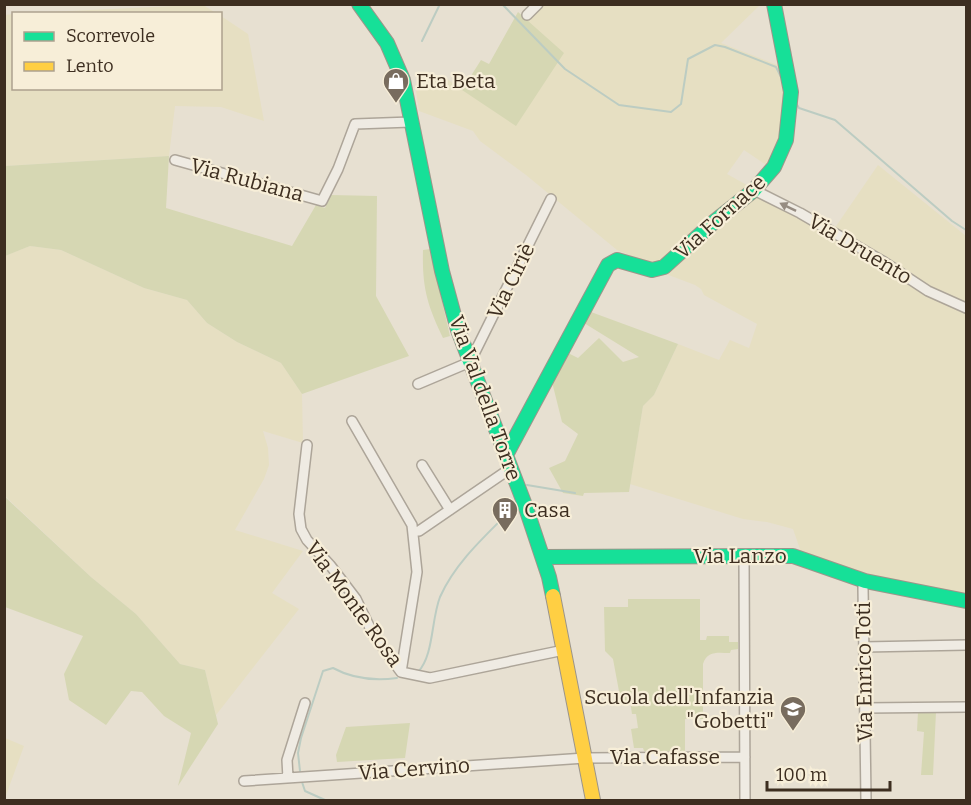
<svg xmlns="http://www.w3.org/2000/svg" width="971" height="805" font-family="Bitter,serif">
	<rect width="100%" height="100%" fill="#e7e0d1"/>
	<path fill="#e6dfc2" d="M195,5H203L216,13H28Z
		M545,5H760L721,43L780,66L785,96L782,139L769,167L744,150L727,174L832,232L878,165L966,236V302L935,288L932,295L966,311V601L798,557L800,549L793,529L767,522L743,519L630,484L643,406L654,395L678,344L719,360L730,340L749,348L757,324L704,295L701,289L695,285L666,274L649,263L617,250L526,175L480,141L473,131L419,111L416,91L444,77L516,125L527,19Z
		M13,14L14,88H220L221,16L248,34L264,121L221,107L175,106L169,156L5,166V15Z
		M30,246L61,250L144,288L187,300L207,323L237,342L281,363L302,394L303,443L263,431L268,448L269,465L264,479L235,530L303,551L272,593L299,609L216,715L205,670L180,664L136,614L91,577L5,496L4,256Z
		M5,738L24,746L5,798Z"/>
	<path fill="#d6d7b3" d="M518,12L564,53L516,126L462,90L481,60L489,64Z
		M169,156L166,208L292,246L316,205L325,208L331,195L377,196L376,296L409,356L302,394L281,363L237,342L207,323L187,300L144,288L61,250L30,246L5,256V166Z
		M430,249L450,336L443,338C427,305 422,287 423,250Z
		M591,312L678,344L654,395L643,406L629,492L584,493L583,496L563,493L549,468L565,461L578,434L562,422L552,382L568,353L578,358L599,338L623,362L639,357L584,323Z
		M4,496L91,577L136,614L180,664L205,670L218,724L178,786L191,733L164,716L142,692L131,691L106,725L69,700L64,674L83,636L5,607Z
		M628,599H700V640H706L707,636H729V642H738V649L731,650L730,653C719,653 707,650 703,664V719H685V751H644L643,748H634L631,729L638,728L636,714H632L630,701L621,702L613,659L605,651L604,607H628Z
		M918,712H936L933,775H921L924,732L917,731Z
		M410,723L405,758L337,762L336,755L346,727Z"/>
	<g fill="none" stroke-linecap="round" stroke-linejoin="round">
		<path stroke="#bcccc2" stroke-width="2" d="M502,4L565,69L619,105L671,112L681,104L688,59L715,45L725,47L776,67L781,77
			M422,41L440,4
			M796,103L799,108L835,120L952,221L966,230
			M527,485L575,493
			M418,672C434,655 431,620 440,597C455,563 485,536 511,510
			M300,771L298,753L301,738L323,671L333,668C353,679 374,681 397,678
			M302,782L305,791L325,800"/>
		<g stroke="#ada599" stroke-width="12">
			<path id="street" d="M527,15L538,4
				M175,160L322,201L338,169L355,124L411,122
				M754,190L800,213L884,262L928,291L966,308
				M418,384L470,362L551,199
				M352,421L412,525L417,572L401,672
				M307,445L299,514L301,529L307,540L330,565L356,599L373,634L401,672L430,678L564,650
				M422,465L450,510
				M419,531L511,468
				M744,555L745,800
				M865,581L863,587L866,800
				M864,647L966,645
				M865,708L966,707
				M288,778L287,760L305,703
				M244,781L585,758L745,757"/>
		</g>
		<g stroke="#9c958a" stroke-width="16">
			<path id="fast" d="M359,4L387,43L403,80L442,271L458,330L525,505L549,577L553,596
				M506,455L608,265L617,260L652,270L664,267L715,221L754,190L774,167L786,140L791,92L774,4
				M543,557L793,556L865,581L966,601"/>
		</g>
		<g stroke="#9c958a" stroke-width="16">
			<path id="slow" d="M553,596L593,800"/>
		</g>
		<use href="#street" stroke="#efebe3" stroke-width="9"/>
		<use href="#fast" stroke="#16e098" stroke-width="14"/>
		<use href="#slow" stroke="#ffcf43" stroke-width="14"/>
	</g>
	<defs><path id="oneway-solid" d="M-6-.8H1V-3.2L6.5 0L1 3.2V.8H-6Z" transform="scale(1.5)"/></defs>
	<use fill="#968c82" href="#oneway-solid" transform="translate(788 207) rotate(-154)"/>
	<defs>
		<g id="shop-pin" transform="scale(1.35)"><path d="M0 17L-7.5 6A9.5 9.5 0 1 1 7.5 6Z" fill="#786c5e" stroke="#f7eed8"/><path d="M-5-2.5h2.3a2.7 3.5 0 0 1 5.4 0H5L5.5 6h-11ZM-1.5-2.5h3a1.5 2.3 0 0 0-3 0Z" fill="#fff"/></g>
		<g id="building-pin" transform="scale(1.35)"><path d="M0 17L-7.5 6A9.5 9.5 0 1 1 7.5 6Z" fill="#786c5e" stroke="#f7eed8"/><path d="M-4-6H4V6H1V3H-1V6H-4ZM-2.5-4.3h1.7v1.8h-1.7ZM.8-4.3h1.7v1.8H.8ZM-2.5-1h1.7V.8h-1.7ZM.8-1h1.7V.8H.8Z" fill="#fff"/></g>
		<g id="school-pin" transform="scale(1.35)"><path d="M0 17L-7.5 6A9.5 9.5 0 1 1 7.5 6Z" fill="#786c5e" stroke="#f7eed8"/><path d="M0-5L7-2L0 1L-7-2ZM-4 1L0 2.5L4 1V4Q0 6-4 4Z" fill="#fff"/></g>
	</defs>
	<g fill-rule="evenodd">
		<use href="#shop-pin" x="396" y="81"/>
		<use href="#building-pin" x="505" y="510"/>
		<use href="#school-pin" x="793" y="709"/>
	</g>
	<g text-anchor="middle" dominant-baseline="central" stroke-width="4.5" stroke-linejoin="round" paint-order="stroke">
		<g font-size="21" fill="#3d2e20" stroke="#f7eed8" text-anchor="start">
			<text x="416" y="81">Eta Beta</text>
			<text x="524" y="510">Casa</text>
			<text x="774" y="697" text-anchor="end">Scuola dell'Infanzia<tspan x="774" dy="24">"Gobetti"</tspan></text>
		</g>
		<g font-size="21" fill="#3d2e20" stroke="#f7eed8">
			<text transform="translate(247 180) rotate(15)">Via Rubiana</text>
			<text transform="translate(720 217) rotate(-42)">Via Fornace</text>
			<text transform="translate(860 249) rotate(31)">Via Druento</text>
			<text transform="translate(511 281) rotate(-64)">Via Ciriè</text>
			<text transform="translate(485 398) rotate(70)">Via Val della Torre</text>
			<text x="740" y="556">Via Lanzo</text>
			<text transform="translate(354 604) rotate(54)">Via Monte Rosa</text>
			<text transform="translate(864 672) rotate(-91)">Via Enrico Toti</text>
			<text x="665" y="757">Via Cafasse</text>
			<text transform="translate(414 769) rotate(-4)">Via Cervino</text>
		</g>
	</g>
	<rect width="971" height="805" fill="none" stroke="#3d2e20" stroke-width="12"/>
	<rect x="12" y="12" width="210" height="78" fill="#f7eed8" stroke="#ada18e" stroke-width="1.5"/>
	<rect x="24" y="32" width="30" height="9" fill="#16e098" stroke="#ada18e" stroke-width="1.5"/>
	<text x="66" y="42" font-size="18" fill="#3d2e20">Scorrevole</text>
	<rect x="24" y="62" width="30" height="9" fill="#ffcf43" stroke="#ada18e" stroke-width="1.5"/>
	<text x="66" y="72" font-size="18" fill="#3d2e20">Lento</text>
	<path d="M767 781v9h123v-9" fill="none" stroke="#3d2e20" stroke-width="3"/>
	<text x="776" y="781" font-size="18" fill="#3d2e20" stroke="#f7eed8" stroke-width="4.5" paint-order="stroke">100 m</text>
</svg>
